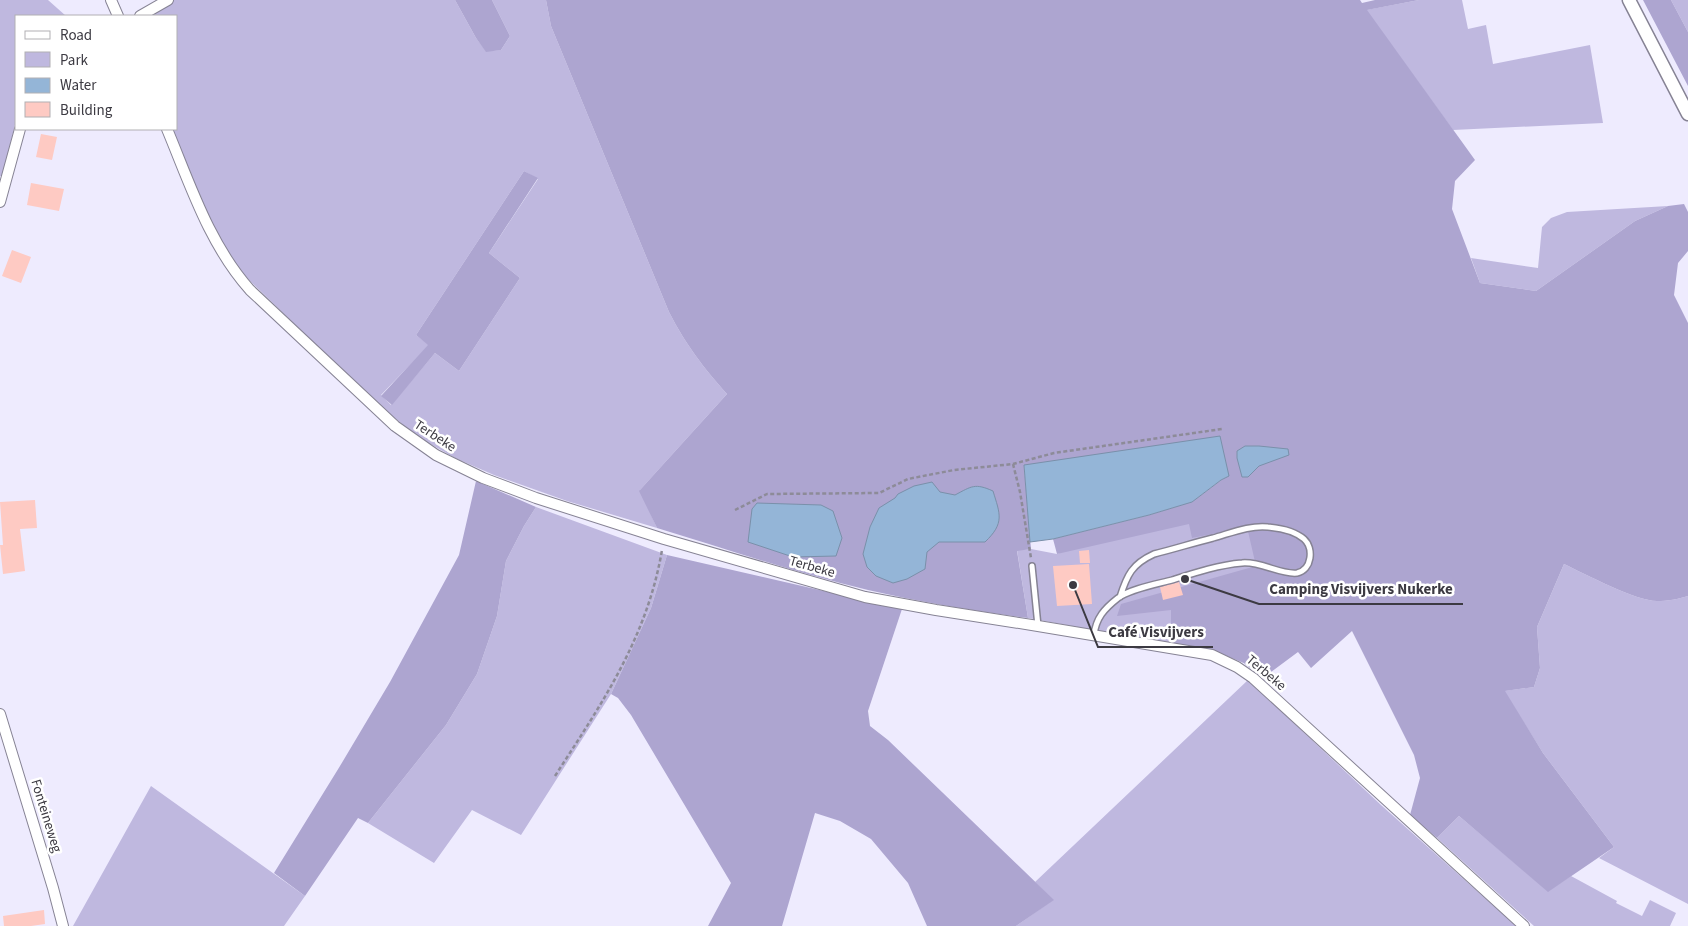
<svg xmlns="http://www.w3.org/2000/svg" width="1688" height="926" font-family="'Source Sans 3',sans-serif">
	<rect width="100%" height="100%" fill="#eeebfe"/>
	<path fill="#bfb8df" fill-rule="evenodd" d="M0,0H48L66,16H16V121L2,176H0Z
		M173,0H455L476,38L486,51L501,50L510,36L492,0H546L551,26L669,312C686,345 703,367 727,394L640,490L657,528L567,501L494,475L455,458L418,437L374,401L248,279C211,236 193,180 171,129H176V16H148ZM524,171L538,179L489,253L520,278L459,371L435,353L391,405L381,395L429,345L416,335Z
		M1419,0H1462L1468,29L1486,25L1493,64L1590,45L1603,123L1453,130L1366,10Z
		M1671,0H1688V32Z
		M1668,206L1635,221L1536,291L1480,283L1471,258L1538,268L1542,227L1551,218L1567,212Z
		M1265,470L1263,678L1244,663L1220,653L1028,618L1017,550L1031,549L1057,554Z
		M536,507L667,555L651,608L611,694L521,835L472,810L434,863L368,823L446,725L477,674L497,616L506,561L524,526Z
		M1564,564C1585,574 1636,601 1657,601C1667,601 1679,599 1688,596V904L1599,858L1614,847L1543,753L1504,691L1534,687L1540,668L1537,627Z
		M1248,680L1381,805L1516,926H1016L1053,900L1035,882Z
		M151,786L305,896L284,926H73Z
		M1459,816L1548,891L1571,876L1617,901L1616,903L1642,916L1650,900L1676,913L1670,926H1534L1437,838Z"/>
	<path fill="#ada5d0" d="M455,0H492L510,36L501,50L486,52L476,38Z
		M546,0H1360L1362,3L1375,0H1419L1367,10L1475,160L1455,181L1452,209L1480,283L1536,291L1635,221L1668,206L1684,204L1688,212V251L1678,263L1674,295L1688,323V596C1679,599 1667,601 1657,601C1636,601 1585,574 1564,564L1537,627L1540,668L1534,687L1505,691L1543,753L1614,847L1548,892L1459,816L1437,838L1410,815L1420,778L1414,755L1352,631L1311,668L1298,652L1263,678L1244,663L1220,653L1171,644V610L1117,616L1121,604L1256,566L1247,527L1192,538L1189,524L1057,554L1053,539L1149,515L1192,502L1221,480L1228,476L1024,465L1031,549L1017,551L1028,618C974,611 920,602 868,590C796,573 727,549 657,528L639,491L727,394C703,367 686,345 669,312L551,26Z
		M1643,0H1671L1688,32V86Z
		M524,171L538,178L489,253L520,278L459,371L435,353L392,405L381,396L428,345L416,335Z
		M476,481L536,507L524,526L506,561L497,616L477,674L446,725L368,823L358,818L305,896L274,873L340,766L390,682L459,555Z
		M667,555L902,609L868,711L870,726L888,740L1054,900L1016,926H927L908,883L871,839L840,821L815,813L782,926H708L731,883L631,715L618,698L611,694L651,608Z"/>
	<path fill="#94b5d7" stroke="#7a90aa" d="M1220,436L1229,476L1221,480L1192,502L1149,515L1053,539L1030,542L1024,465Z
		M1245,446H1259L1288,449L1289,455L1259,466L1248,477H1242L1237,458V451Z
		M932,482L940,492L955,495C972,486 975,483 993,491C1000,514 1005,523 985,542H939L927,552L925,569L907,579L893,583L876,576L867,567L863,554L870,527L879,508L895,498L898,494L914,486Z
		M757,503L821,505L833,511L842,538L836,556L793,557L748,542L752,509Z"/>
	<path fill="#fecac3" d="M41,134L57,137L52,160L36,157Z
		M31,183L64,189L59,211L27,205Z
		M12,250L31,257L21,283L2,276Z
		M35,500L37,528L20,529L25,571L3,574L0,545H3L0,502Z
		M1089,550L1090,563H1080L1079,551Z
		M1089,564L1092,604L1057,606L1053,566Z
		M1179,582L1183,595L1163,600L1160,587Z
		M44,910L45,924L31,926H4L3,916Z"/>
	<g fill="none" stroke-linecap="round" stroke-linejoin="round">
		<g stroke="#868394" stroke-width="8">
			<path id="service" d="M1032,566L1038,626
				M1094,635C1096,618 1104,609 1118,598C1130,589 1157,584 1172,580C1194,573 1218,565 1242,563C1260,561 1281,575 1297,573C1312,570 1314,548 1304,539C1295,531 1280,528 1268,527C1250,525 1231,533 1213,538C1193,543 1174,549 1154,554C1132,564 1127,575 1120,597"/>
		</g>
		<g stroke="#868394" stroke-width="12">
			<path id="minor" d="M111,0L118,16
				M140,16L168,0
				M167,129C190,184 209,244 250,290L395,426L436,455L483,478L536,498L664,539L865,597L936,610L1038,626L1212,655L1237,667L1253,678L1524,926
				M0,202L20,129
				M0,714L53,888L63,926"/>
		</g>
		<g stroke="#868394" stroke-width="15">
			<path id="tertiary" d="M1629,0L1688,114"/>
		</g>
		<path stroke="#8d8b98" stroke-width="2.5" stroke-dasharray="4 2.5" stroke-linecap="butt" d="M1013,464L1020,492L1031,558
			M735,510L767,494L879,493L908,479L954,470L1013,464L1054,453L1222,429
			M555,776C602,703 647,638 662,550"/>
		<use href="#service" stroke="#fff" stroke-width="5"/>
		<use href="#minor" stroke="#fff" stroke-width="10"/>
		<use href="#tertiary" stroke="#fff" stroke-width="12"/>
	</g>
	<g text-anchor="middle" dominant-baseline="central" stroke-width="5" stroke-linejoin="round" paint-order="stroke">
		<g font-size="14" fill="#3c3a42" stroke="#fff">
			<text transform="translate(435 436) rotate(33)">Terbeke</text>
			<text transform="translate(812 567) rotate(16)">Terbeke</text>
			<text transform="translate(1266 673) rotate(40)">Terbeke</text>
			<text transform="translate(46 816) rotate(73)">Fonteineweg</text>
		</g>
	</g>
	<path fill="none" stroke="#3c3a42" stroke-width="2" d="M1185 579L1259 604H1463M1073 585L1098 647H1213"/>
	<g fill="#3c3a42" stroke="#fff" stroke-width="2">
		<circle cx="1185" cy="579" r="5"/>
		<circle cx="1073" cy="585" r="5"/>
	</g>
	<g font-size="15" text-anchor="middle" font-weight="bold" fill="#3c3a42" stroke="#fff" stroke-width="5" stroke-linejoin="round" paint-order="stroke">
		<text x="1361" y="594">Camping Visvijvers Nukerke</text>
		<text x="1156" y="637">Café Visvijvers</text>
	</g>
	<rect x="15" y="15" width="162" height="115" fill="#ffffff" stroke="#b1b0b3"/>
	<rect x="25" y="31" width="25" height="8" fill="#ffffff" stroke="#b1b0b3"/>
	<text x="60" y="40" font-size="15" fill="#3c3a42">Road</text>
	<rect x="25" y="52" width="25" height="15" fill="#bfb8df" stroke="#b1b0b3"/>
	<text x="60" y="65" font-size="15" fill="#3c3a42">Park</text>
	<rect x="25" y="78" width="25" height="15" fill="#94b5d7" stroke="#b1b0b3"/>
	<text x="60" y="90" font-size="15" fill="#3c3a42">Water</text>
	<rect x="25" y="102" width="25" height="15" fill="#fecac3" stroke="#b1b0b3"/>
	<text x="60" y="115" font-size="15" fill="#3c3a42">Building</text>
</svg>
